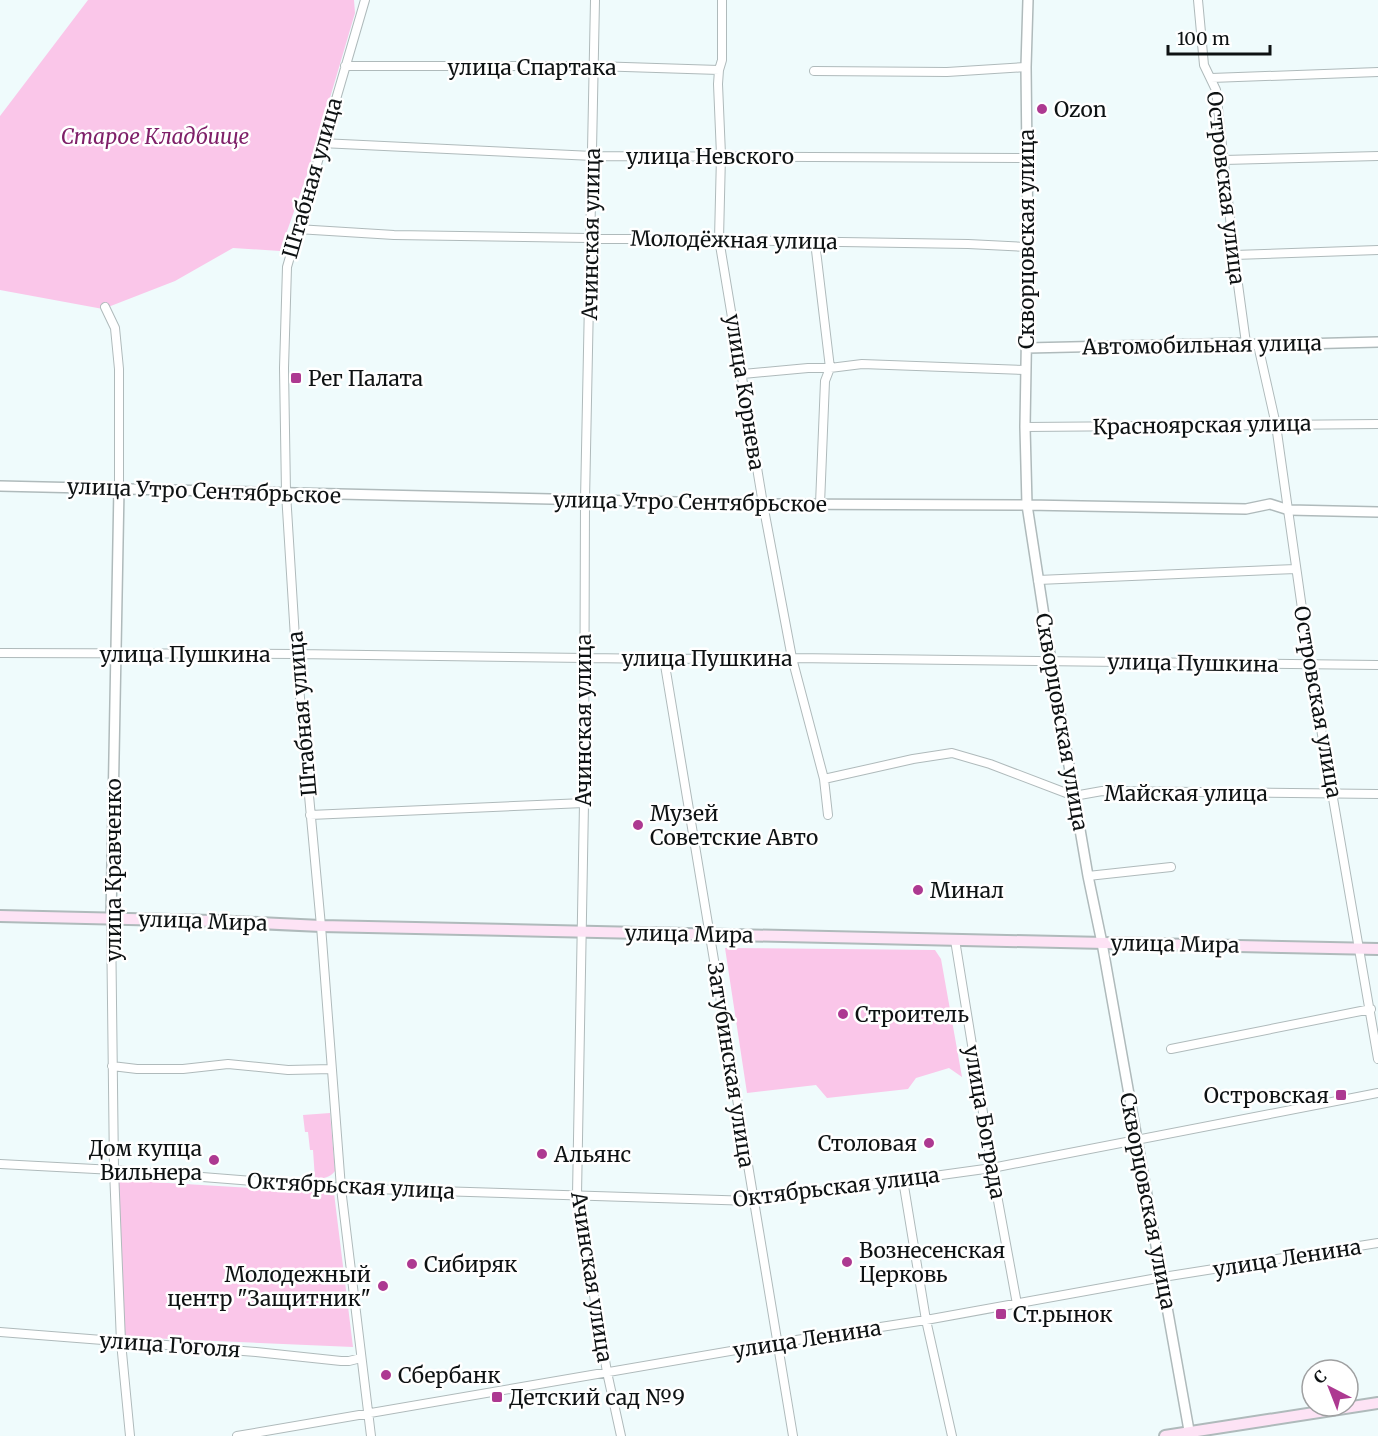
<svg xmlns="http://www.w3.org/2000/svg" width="1378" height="1436" font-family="Merriweather,serif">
	<rect width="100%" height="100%" fill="#effbfc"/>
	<path fill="#fac6e9" d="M88,0H354L355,13L309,169L280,251L233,248L175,281L103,309L0,290V116Z
		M725,948L935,950L941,959L962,1077L949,1068L916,1078L908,1089L827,1098L816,1085L747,1093Z
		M330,1113L335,1171C330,1178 324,1178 315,1179L313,1150H310L308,1132H305L303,1115Z
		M118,1180L334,1193L353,1347L124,1337Z"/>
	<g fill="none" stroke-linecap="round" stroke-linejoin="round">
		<g stroke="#afbabb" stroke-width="10">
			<path id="minor" d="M365,0L287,267L284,368L286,493L296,654L321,926L341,1188L371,1436
				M595,0L585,501L584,803L577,1195L607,1372L621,1436
				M722,0V60L719,70L718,84L721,155L719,239L763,504L792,658L824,779L828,815
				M1198,0L1204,65L1216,90L1234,255L1246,343
				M345,66H594L719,70
				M814,71L947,72L1026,67
				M1211,78L1378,72
				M321,143L593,156L1026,158
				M1224,160L1378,156
				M297,229L394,235L968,244L1028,247
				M815,242L830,368L825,381L820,504
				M1234,255L1378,250
				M105,307L115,328L119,369V488
				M1258,345L1276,425L1310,665L1378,1059
				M743,374L808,368H830L862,364L1026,370
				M1025,427L1378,424
				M1038,580L1296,569
				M0,653L296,654L664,659L792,658L1378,665
				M664,659L793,1436
				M824,779L913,759L952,753L990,764L1074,796L1102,791L1378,794
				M310,815L584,803
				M1088,876L1171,867
				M111,918L114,1170L121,1342L130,1436
				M955,940L992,1168L1017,1304
				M1171,1049L1371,1009
				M112,1066L137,1069H183L228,1064L288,1070L332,1069
				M0,1164L114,1170L341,1188L753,1201L992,1168L1378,1093
				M903,1180L926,1320L952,1436
				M0,1332L256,1352L341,1361H349L361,1358
				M237,1436L777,1343L926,1320L1163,1277L1378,1243"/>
		</g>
		<g stroke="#afbabb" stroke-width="12">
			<path id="tertiary" d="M1028,0L1026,67L1028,247L1025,427L1027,505L1051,661L1088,876L1102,943L1190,1436
				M1027,348L1246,343L1258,345L1378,342
				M0,486L763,504L1027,505L1246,509L1270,504L1289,510L1378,512
				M111,918L119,488"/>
		</g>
		<g stroke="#afbabb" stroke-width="14">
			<path id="secondary" d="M0,916L214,921L321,926L1378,949
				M1165,1436L1378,1403"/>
		</g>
		<use href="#minor" stroke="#fff" stroke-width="8"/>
		<use href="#tertiary" stroke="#fff" stroke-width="9"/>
		<use href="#secondary" stroke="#fde3f5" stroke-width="10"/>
	</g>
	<g fill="#ad3991" stroke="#fff" stroke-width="2">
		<circle cx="1042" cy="109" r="6"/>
		<rect x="290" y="372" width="12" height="12" rx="3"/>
		<circle cx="638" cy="825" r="6"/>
		<circle cx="918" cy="890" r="6"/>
		<circle cx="843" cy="1014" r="6"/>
		<rect x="1335" y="1089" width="12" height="12" rx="3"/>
		<circle cx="929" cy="1143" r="6"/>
		<circle cx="542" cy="1154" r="6"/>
		<circle cx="214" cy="1160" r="6"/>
		<circle cx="847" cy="1262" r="6"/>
		<circle cx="412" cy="1264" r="6"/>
		<circle cx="383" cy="1286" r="6"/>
		<rect x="995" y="1308" width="12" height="12" rx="3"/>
		<circle cx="386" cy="1375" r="6"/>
		<rect x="491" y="1391" width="12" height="12" rx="3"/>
	</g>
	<g text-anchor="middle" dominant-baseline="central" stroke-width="5" stroke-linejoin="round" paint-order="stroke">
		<g font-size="21" fill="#0e1213" stroke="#fff">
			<text x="532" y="67">улица Спартака</text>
			<text x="710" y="156">улица Невского</text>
			<text transform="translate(312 178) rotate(-74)">Штабная улица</text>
			<text transform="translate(1226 188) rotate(83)">Островская улица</text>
			<text transform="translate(591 234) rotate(-89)">Ачинская улица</text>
			<text transform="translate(1026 239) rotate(-90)">Скворцовская улица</text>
			<text transform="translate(734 240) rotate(1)">Молодёжная улица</text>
			<text transform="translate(1202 345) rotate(-1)">Автомобильная улица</text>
			<text transform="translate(745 392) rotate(81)">улица Корнева</text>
			<text transform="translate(1202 425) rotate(-1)">Красноярская улица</text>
			<text transform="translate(204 491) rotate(2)">улица Утро Сентябрьское</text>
			<text transform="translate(690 502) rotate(1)">улица Утро Сентябрьское</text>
			<text x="185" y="654">улица Пушкина</text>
			<text x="707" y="658">улица Пушкина</text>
			<text transform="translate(1193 663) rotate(1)">улица Пушкина</text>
			<text transform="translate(1318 702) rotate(80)">Островская улица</text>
			<text transform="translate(302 714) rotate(-95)">Штабная улица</text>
			<text transform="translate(583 720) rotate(-90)">Ачинская улица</text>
			<text transform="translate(1062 722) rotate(80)">Скворцовская улица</text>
			<text x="1186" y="793">Майская улица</text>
			<text transform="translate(113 870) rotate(-90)">улица Кравченко</text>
			<text transform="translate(203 921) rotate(2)">улица Мира</text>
			<text transform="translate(689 934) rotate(1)">улица Мира</text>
			<text transform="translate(1175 944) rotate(1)">улица Мира</text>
			<text transform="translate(731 1065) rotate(81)">Затубинская улица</text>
			<text transform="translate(985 1122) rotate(80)">улица Бограда</text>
			<text transform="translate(351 1186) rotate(3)">Октябрьская улица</text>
			<text transform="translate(836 1187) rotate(-7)">Октябрьская улица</text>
			<text transform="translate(1148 1201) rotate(79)">Скворцовская улица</text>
			<text transform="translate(1287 1258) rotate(-9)">улица Ленина</text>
			<text transform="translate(592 1277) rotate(81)">Ачинская улица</text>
			<text transform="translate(807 1339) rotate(-9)">улица Ленина</text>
			<text transform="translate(170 1345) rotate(4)">улица Гоголя</text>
		</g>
		<g font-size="21" fill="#0e1213" stroke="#fff" text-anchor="start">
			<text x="1054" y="109">Ozon</text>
			<text x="308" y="378">Рег Палата</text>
			<text x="650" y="813">Музей<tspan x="650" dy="24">Советские Авто</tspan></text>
			<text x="930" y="890">Минал</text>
			<text x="855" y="1014">Строитель</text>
			<text x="1329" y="1095" text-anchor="end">Островская</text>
			<text x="917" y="1143" text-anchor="end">Столовая</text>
			<text x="202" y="1148" text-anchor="end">Дом купца<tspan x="202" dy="24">Вильнера</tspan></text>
			<text x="554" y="1154">Альянс</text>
			<text x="859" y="1250">Вознесенская<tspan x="859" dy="24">Церковь</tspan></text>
			<text x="424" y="1264">Сибиряк</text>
			<text x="371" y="1274" text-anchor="end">Молодежный<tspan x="371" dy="24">центр "Защитник"</tspan></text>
			<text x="1013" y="1314">Ст.рынок</text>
			<text x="398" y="1375">Сбербанк</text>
			<text x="509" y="1397">Детский сад №9</text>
		</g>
		<g font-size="21" font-style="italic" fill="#7f2069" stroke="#fff">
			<text x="155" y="136">Старое Кладбище</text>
		</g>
	</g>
	<g transform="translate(1330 1388) rotate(318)"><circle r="28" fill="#ffffff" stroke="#9fa0a1" stroke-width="1.5"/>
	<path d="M0-4.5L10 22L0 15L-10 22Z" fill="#ad3991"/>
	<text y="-9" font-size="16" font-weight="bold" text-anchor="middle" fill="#0e1213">С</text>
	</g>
	<path d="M1168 45v9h102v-9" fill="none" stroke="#0e1213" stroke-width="3"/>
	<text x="1177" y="45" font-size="18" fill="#0e1213" stroke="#ffffff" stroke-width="4.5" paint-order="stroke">100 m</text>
</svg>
